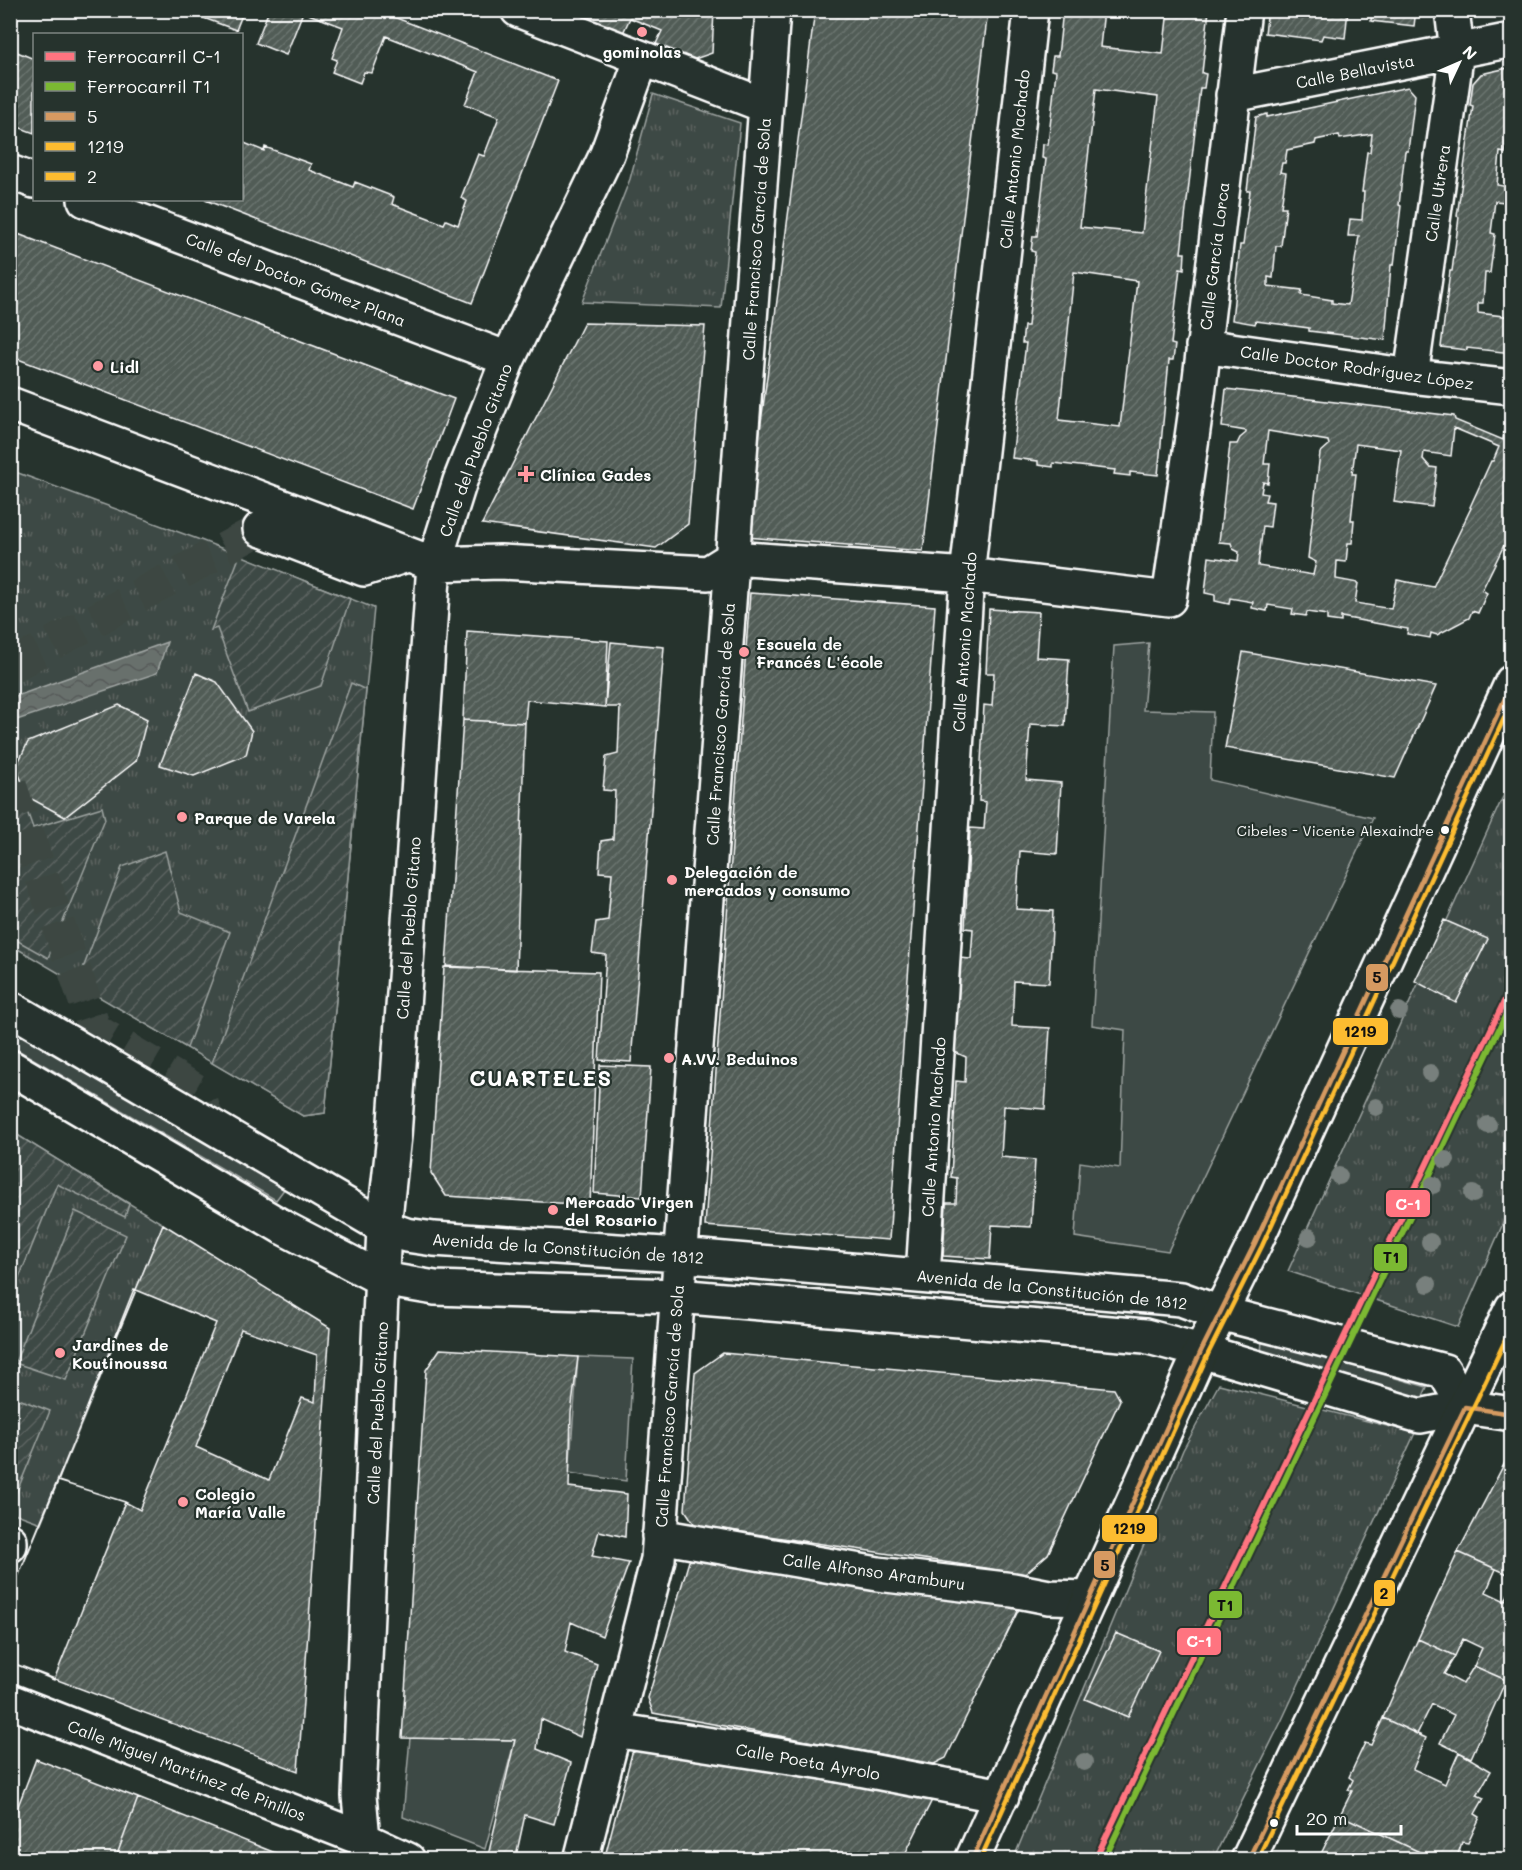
<svg xmlns="http://www.w3.org/2000/svg" width="1522" height="1870" font-family="Mali,sans-serif">
	<defs>
		<pattern id="park-tufts" width="24" height="20" patternUnits="userSpaceOnUse" patternTransform="scale(1.5)"><rect width="24" height="20" fill="#3e4944"/><path d="M3 7l-1-3M5 7V3M7 7l1-3M15 17l-1-3M17 17v-4M19 17l1-3" fill="none" stroke="#5b6460"/></pattern>
		<pattern id="garden-furrows" width="10" height="10" patternUnits="userSpaceOnUse" patternTransform="scale(1.5)"><rect width="10" height="10" fill="#3e4944"/><path d="M-1 1l2-2M0 10L10 0M9 11l2-2" fill="none" stroke="#5b6460"/></pattern>
		<pattern id="water-waves" width="16" height="10" patternUnits="userSpaceOnUse" patternTransform="scale(1.5)"><rect width="16" height="10" fill="#67706c"/><path d="M0 5q4-4 8 0t8 0" fill="none" stroke="#575a59"/></pattern>
		<pattern id="building-hatch" width="6" height="6" patternUnits="userSpaceOnUse" patternTransform="scale(1.5)"><rect width="6" height="6" fill="#515c57"/><path d="M-1 1l2-2M0 6l6-6M5 7l2-2" fill="none" stroke="#6b7470"/></pattern>
	</defs>
	<rect width="100%" height="100%" fill="#26332d"/>
	<filter id="ink" filterUnits="userSpaceOnUse"><feTurbulence type="fractalNoise" baseFrequency=".0167" numOctaves="2"/><feDisplacementMap in="SourceGraphic" scale="12" xChannelSelector="R" yChannelSelector="G"/><feConvolveMatrix kernelMatrix="1 2 1 2 8 2 1 2 1" color-interpolation-filters="sRGB"/></filter>
	<g filter="url(#ink)">
		<path fill="#3e4944" stroke="#9ea4a2" stroke-width="1.5" d="M1149,643L1143,710L1213,712L1210,780L1373,818L1168,1251L1075,1237L1080,1162L1120,1168L1125,1030L1092,1025L1114,646Z
			M11,1026L285,1188L276,1200L11,1046Z
			M1262,1340L1427,1387L1421,1401L1261,1355Z
			M578,1357L633,1359L626,1481L569,1473Z
			M410,1738L515,1740L485,1849L403,1817Z"/>
		<path fill="url(#park-tufts)" stroke="#9ea4a2" stroke-width="1.5" d="M653,94L740,123L721,308L582,302L630,179Z
			M10,470L203,541L374,608L325,1113L303,1116L11,945Z
			M1511,779V1205L1458,1327L1288,1271Z
			M10,1131L163,1224L41,1523L11,1512Z
			M1219,1384L1415,1433L1281,1722L1213,1859L1013,1860L1183,1450Z"/>
		<path fill="url(#garden-furrows)" stroke="#9ea4a2" stroke-width="1.5" d="M240,555L350,599L321,686L248,712L217,628L211,630Z
			M351,683L366,690L325,1113L303,1116L212,1063Z
			M11,805L27,811L33,828L102,807L105,819L48,958L11,937Z
			M165,851L181,912L230,932L187,1048L77,984L122,867Z
			M11,1131L129,1204L125,1217L57,1184L11,1298Z
			M75,1211L126,1235L66,1380L15,1363Z
			M11,1396L50,1411L11,1506Z"/>
		<path fill="url(#water-waves)" stroke="#a4a9a7" stroke-width="1.5" d="M167,642L157,673L11,722V698Z"/>
		<path fill="url(#building-hatch)" stroke="#fff" stroke-width="1.5" fill-rule="evenodd" d="M194,10H244L236,30L193,14Z
			M269,10H376L558,81L472,303L205,200H242V142L264,151L265,147L311,164L309,170L353,187L355,182L394,197L392,204L444,224L446,220L458,225L467,201L461,198L478,154L484,156L499,117L465,104L478,72L386,36L372,73L364,72L360,83L332,72L337,60L332,58L343,27L303,12L286,55L256,43Z
			M561,10H714L712,53L692,60Z
			M815,10H988L923,551L746,537Z
			M1063,10H1104L1100,47L1163,54L1168,10H1209L1202,73L1206,74L1204,88H1200L1181,253H1185L1184,269L1180,268L1171,344L1175,345L1173,360H1169L1158,475L1130,472V476L1114,474L1115,470L1053,463V467L1038,465V461L1012,458L1026,343H1022L1024,326H1028L1035,252L1031,251L1033,236H1037L1046,159L1042,158L1043,144L1048,145L1056,71L1051,70L1053,56H1058ZM1096,89L1158,97L1142,233L1080,227ZM1074,272L1137,281L1120,427L1059,420Z
			M1268,10H1312V14L1322,15V10H1348L1345,38L1323,35L1321,40L1265,33Z
			M1372,10H1416L1414,26L1371,21Z
			M630,18L662,31L655,46L623,33Z
			M10,49L34,59V133L10,124Z
			M1512,67V116L1509,119L1505,153L1500,152L1497,185L1508,187L1505,202L1495,201L1491,233L1495,234L1490,273H1485L1483,303H1478V313L1512,317V353L1467,348V350L1441,347L1450,271H1452L1459,217L1457,216L1473,106L1470,105L1473,83L1481,74Z
			M1408,87L1415,95L1408,151H1405L1399,205L1401,206L1394,265H1391L1385,340L1309,331V328L1256,321L1255,324L1232,320L1240,245H1243L1250,191H1247L1256,117L1267,114V117ZM1372,134L1370,152H1367L1362,192H1364L1362,220L1350,219L1348,236H1359L1348,305L1332,303V300L1301,295L1302,290L1268,286V277L1273,278L1276,246H1281L1286,207H1281L1286,173L1280,172L1282,163H1285L1287,150L1315,144L1316,140L1339,135L1340,139Z
			M10,231L454,399L413,509L10,356Z
			M584,323L705,326L688,524L656,548L482,524Z
			M1226,389L1454,416L1455,420L1503,440L1505,423L1512,424V537L1509,535L1482,590L1487,593L1478,613L1472,611L1469,618L1437,635L1431,633L1430,638L1407,634L1408,629L1341,617V622L1327,620V615L1307,612L1306,616L1292,614L1293,609L1268,605L1267,611L1252,608L1253,602L1230,598L1229,604L1215,601V595L1205,593L1209,557L1238,561L1239,552L1233,549L1231,543L1219,542L1230,444H1237L1240,438L1246,433V431L1222,427ZM1454,428L1499,447L1493,461H1491L1470,507L1471,508L1433,587L1397,580L1391,609L1355,603L1358,583L1336,579L1337,561L1346,562L1348,543H1352L1354,520H1351L1356,474H1352L1356,444L1401,450L1394,502L1432,507L1437,468L1430,467L1423,459L1424,452L1451,456ZM1268,431L1328,441L1329,445L1320,453L1308,558L1316,562L1313,575L1258,566L1263,526L1270,527L1273,502L1265,501L1267,494L1261,493L1263,482L1268,483L1270,464H1264Z
			M750,593L935,606L889,1240L705,1226Z
			M989,609L1039,612L1036,657L1069,659L1065,726L1030,724L1026,780L1061,783L1057,854L1020,851L1016,909L1053,911L1049,983L1014,981L1012,1026L1050,1028L1045,1109L1004,1106L1001,1157L1035,1160L1031,1227L992,1225L990,1259L943,1256L946,1203H956L957,1178L951,1177L956,1081L965,1082L966,1057L955,1052L959,958L971,959L973,929L965,928L970,828L984,829L986,802L979,801L984,705L992,706L994,673H986Z
			M467,631L608,641L605,707L527,700L525,723L463,720Z
			M611,642L664,647L631,1062L599,1060L606,955L592,953L596,922L608,920L612,873L599,872L601,841L613,839L615,791L603,790L606,757L618,754L620,707H605Z
			M1243,652L1436,686L1395,778L1225,748Z
			M196,673L217,682L252,731L246,755L194,776L160,765Z
			M119,705L147,719L136,761L65,817L28,797L16,767L28,742Z
			M463,720L525,723L516,970L446,966Z
			M1444,920L1488,939L1456,1003L1415,981Z
			M444,967L599,972L590,1205L446,1196L431,1173Z
			M600,1065L651,1067L642,1197L594,1193Z
			M163,1224L330,1328L298,1771L10,1662V1596Z
			M134,1289L216,1323L140,1510L125,1502L58,1481Z
			M241,1329L317,1355L315,1402L302,1398L269,1480L196,1447Z
			M440,1349L578,1357L571,1413L569,1487L627,1494L625,1537L599,1531L592,1556L629,1563L602,1636L571,1622L565,1652L597,1664L580,1737L541,1719L537,1749L571,1763L554,1824L525,1815L516,1856L532,1860H487L515,1740L402,1738L426,1370Z
			M723,1353L1114,1389L1120,1400L1048,1554L1025,1574L695,1525L685,1510L695,1373Z
			M1510,1453H1512V1576L1458,1552Z
			M58,1481L125,1502L54,1680L10,1662V1596Z
			M1458,1552L1496,1569L1486,1592L1505,1601L1512,1586V1668L1506,1680L1474,1666L1482,1648L1463,1639L1455,1656L1418,1639Z
			M702,1555L1008,1599L1019,1609L946,1758L934,1764L653,1713L648,1698L689,1561Z
			M1116,1633L1159,1651L1128,1717L1085,1699Z
			M1418,1639L1455,1656L1444,1674L1463,1684L1474,1666L1506,1680L1471,1758L1440,1743L1454,1715L1432,1704L1417,1734L1383,1718Z
			M1383,1718L1426,1738L1413,1769L1445,1784L1459,1752L1491,1771L1477,1795L1484,1798L1475,1814L1480,1817L1468,1843L1462,1842L1456,1860H1437L1340,1815L1352,1791L1348,1790L1353,1780L1349,1777L1365,1743L1371,1745Z
			M650,1744L933,1798L902,1860H604L632,1753Z
			M36,1759L138,1798L115,1860H10V1827Z
			M138,1798L293,1860H115Z
			M1340,1815L1437,1860H1318Z"/>
		<g fill="none" stroke-linecap="round" stroke-linejoin="round">
			<path stroke="#3c4742" stroke-width="33" stroke-dasharray="33 16" stroke-linecap="butt" d="M10,667L260,529
				M10,785L95,1030L198,1091L209,1124"/>
			<g stroke="#fff" stroke-width="38">
				<path id="minor" d="M518,10L766,106
					M1233,95L1512,40
					M10,172L34,181
					M85,200L508,359
					M1203,346L1411,376L1512,387
					M1411,376L1457,51L1452,10
					M10,404L434,564L500,562L708,573L732,558L967,575L1169,599L1198,395L1244,10
					M260,529L364,569L407,555
					M10,1008L384,1227L406,1235L434,1239L679,1255L1181,1299L1220,1313L1444,1371L1465,1407
					M10,1067L284,1228L382,1279L435,1288L677,1296L1145,1336L1201,1351L1420,1416L1465,1407L1512,1414
					M923,1276L967,575L1031,10
					M659,1536L878,1574L1013,1590L1049,1597L1090,1598
					M10,1541V1545
					M10,1701L363,1839L408,1860
					M614,1730L823,1762L1002,1796
					M363,1839L359,1796L384,1227L394,1136L434,564L460,481L508,359L607,154L642,58
					M581,1860L658,1559L773,10"/>
			</g>
			<g stroke="#fff" stroke-width="38">
				<path id="major" d="M972,1860L1201,1351L1255,1243L1512,682
					M1248,1860L1512,1308"/>
			</g>
			<use href="#minor" stroke="#26332d" stroke-width="33"/>
			<use href="#major" stroke="#26332d" stroke-width="33"/>
			<g stroke="#26332d" stroke-width="9">
				<path id="bus-1" d="M972,1860L1201,1351L1255,1243L1512,683
					M1248,1860L1465,1407L1512,1414"/>
			</g>
			<g stroke="#26332d" stroke-width="9">
				<path id="bus-2" d="M980,1860L1208,1354L1262,1246L1512,701"/>
			</g>
			<g stroke="#26332d" stroke-width="9">
				<path id="bus-3" d="M1257,1860L1512,1326"/>
			</g>
			<use href="#bus-1" stroke="#d69a61" stroke-width="4.5"/>
			<use href="#bus-2" stroke="#fdbc30" stroke-width="4.5"/>
			<use href="#bus-3" stroke="#fdbc30" stroke-width="4.5"/>
			<g stroke="#26332d" stroke-width="10">
				<path id="rail-1" d="M1095,1860L1512,985"/>
			</g>
			<g stroke="#26332d" stroke-width="10">
				<path id="rail-2" d="M1104,1860L1512,1002"/>
			</g>
			<use href="#rail-1" stroke="#ff7480" stroke-width="6"/>
			<use href="#rail-2" stroke="#7bb932" stroke-width="6"/>
		</g>
		<g fill="#78807d">
			<circle cx="1399" cy="1011" r="9"/>
			<circle cx="1430" cy="1073" r="9"/>
			<circle cx="1376" cy="1107" r="9"/>
			<circle cx="1488" cy="1125" r="9"/>
			<circle cx="1446" cy="1160" r="9"/>
			<circle cx="1339" cy="1176" r="9"/>
			<circle cx="1433" cy="1185" r="9"/>
			<circle cx="1473" cy="1194" r="9"/>
			<circle cx="1309" cy="1237" r="9"/>
			<circle cx="1430" cy="1242" r="9"/>
			<circle cx="1428" cy="1284" r="9"/>
			<circle cx="1084" cy="1762" r="9"/>
		</g>
	</g>
	<g fill="#ff9aa2" stroke="#26332d" stroke-width="2">
		<circle cx="642" cy="32" r="6"/>
		<circle cx="98" cy="366" r="6"/>
		<path d="M523 465h6v6h6v6h-6v6h-6v-6h-6v-6h6z"/>
		<circle cx="744" cy="652" r="6"/>
		<circle cx="182" cy="817" r="6"/>
		<circle cx="672" cy="880" r="6"/>
		<circle cx="669" cy="1058" r="6"/>
		<circle cx="553" cy="1210" r="6"/>
		<circle cx="60" cy="1353" r="6"/>
		<circle cx="183" cy="1502" r="6"/>
	</g>
	<g fill="#fff" stroke="#26332d" stroke-width="2">
		<circle cx="1445" cy="830" r="5"/>
		<circle cx="1274" cy="1823" r="5"/>
	</g>
	<g text-anchor="middle" dominant-baseline="central" stroke-width="4.5" stroke-linejoin="round" paint-order="stroke">
		<g font-size="14" fill="#fff" stroke="#26332d" text-anchor="end">
			<text x="1434" y="830">Cibeles - Vicente Alexaindre</text>
		</g>
		<g font-size="16" font-weight="bold" fill="#fff" stroke="#26332d" text-anchor="start">
			<text x="642" y="51" text-anchor="middle">gominolas</text>
			<text x="110" y="366">Lidl</text>
			<text x="540" y="474">Clínica Gades</text>
			<text x="756" y="643">Escuela de<tspan x="756" dy="18">Francés L'école</tspan></text>
			<text x="194" y="817">Parque de Varela</text>
			<text x="684" y="871">Delegación de<tspan x="684" dy="18">mercados y consumo</tspan></text>
			<text x="681" y="1058">A.VV. Beduinos</text>
			<text x="565" y="1201">Mercado Virgen<tspan x="565" dy="18">del Rosario</tspan></text>
			<text x="72" y="1344">Jardines de<tspan x="72" dy="18">Koutinoussa</tspan></text>
			<text x="195" y="1493">Colegio<tspan x="195" dy="18">María Valle</tspan></text>
		</g>
		<g font-size="16" fill="#fff" stroke="#26332d">
			<text transform="translate(1355 71) rotate(-11)">Calle Bellavista</text>
			<text transform="translate(1014 159) rotate(-84)">Calle Antonio Machado</text>
			<text transform="translate(1437 193) rotate(-82)">Calle Utrera</text>
			<text transform="translate(756 239) rotate(-86)">Calle Francisco García de Sola</text>
			<text transform="translate(1214 256) rotate(-83)">Calle García Lorca</text>
			<text transform="translate(296 279) rotate(21)">Calle del Doctor Gómez Plana</text>
			<text transform="translate(1357 367) rotate(8)">Calle Doctor Rodríguez López</text>
			<text transform="translate(475 450) rotate(-70)">Calle del Pueblo Gitano</text>
			<text transform="translate(964 642) rotate(-86)">Calle Antonio Machado</text>
			<text transform="translate(720 724) rotate(-86)">Calle Francisco García de Sola</text>
			<text transform="translate(408 928) rotate(-86)">Calle del Pueblo Gitano</text>
			<text transform="translate(933 1127) rotate(-86)">Calle Antonio Machado</text>
			<text transform="translate(568 1248) rotate(4)">Avenida de la Constitución de 1812</text>
			<text transform="translate(1052 1289) rotate(6)">Avenida de la Constitución de 1812</text>
			<text transform="translate(669 1406) rotate(-86)">Calle Francisco García de Sola</text>
			<text transform="translate(377 1413) rotate(-87)">Calle del Pueblo Gitano</text>
			<text transform="translate(874 1571) rotate(8)">Calle Alfonso Aramburu</text>
			<text transform="translate(808 1761) rotate(10)">Calle Poeta Ayrolo</text>
			<text transform="translate(187 1770) rotate(21)">Calle Miguel Martínez de Pinillos</text>
		</g>
		<g font-size="22" font-weight="bold" letter-spacing="1.5" fill="#fff" stroke="#26332d">
			<text x="541" y="1077">CUARTELES</text>
		</g>
	</g>
	<g stroke="#26332d" stroke-width="2">
		<rect x="1365" y="963" width="24" height="29" rx="6" fill="#d69a61"/>
		<rect x="1332" y="1017" width="57" height="29" rx="6" fill="#fdbc30"/>
		<rect x="1385" y="1189" width="46" height="29" rx="6" fill="#ff7480"/>
		<rect x="1373" y="1243" width="35" height="29" rx="6" fill="#7bb932"/>
		<rect x="1101" y="1514" width="57" height="29" rx="6" fill="#fdbc30"/>
		<rect x="1093" y="1550" width="23" height="29" rx="6" fill="#d69a61"/>
		<rect x="1373" y="1579" width="23" height="28" rx="6" fill="#fdbc30"/>
		<rect x="1208" y="1590" width="35" height="29" rx="6" fill="#7bb932"/>
		<rect x="1176" y="1627" width="46" height="29" rx="6" fill="#ff7480"/>
	</g>
	<g font-size="16" text-anchor="middle" font-weight="bold" fill="#fff">
		<text x="1408" y="1210">C-1</text>
		<text x="1199" y="1647">C-1</text>
	</g>
	<g font-size="16" text-anchor="middle" font-weight="bold" fill="#111">
		<text x="1377" y="983">5</text>
		<text x="1360" y="1037">1219</text>
		<text x="1391" y="1263">T1</text>
		<text x="1129" y="1534">1219</text>
		<text x="1105" y="1571">5</text>
		<text x="1384" y="1599">2</text>
		<text x="1225" y="1611">T1</text>
	</g>
	<rect width="1522" height="1870" fill="none" stroke="#26332d" stroke-width="36"/>
	<rect x="18" y="18" width="1486" height="1834" fill="none" stroke="#fff" stroke-width="2" filter="url(#ink)"/>
	<rect x="33" y="33" width="210" height="168" fill="#26332d" stroke="#7d8581" stroke-width="1.5"/>
	<rect x="45" y="52" width="30" height="9" fill="#ff7480" stroke="#7d8581" stroke-width="1.5"/>
	<text x="87" y="63" font-size="18" fill="#ffffff">Ferrocarril C-1</text>
	<rect x="45" y="82" width="30" height="9" fill="#7bb932" stroke="#7d8581" stroke-width="1.5"/>
	<text x="87" y="93" font-size="18" fill="#ffffff">Ferrocarril T1</text>
	<rect x="45" y="112" width="30" height="9" fill="#d69a61" stroke="#7d8581" stroke-width="1.5"/>
	<text x="87" y="123" font-size="18" fill="#ffffff">5</text>
	<rect x="45" y="142" width="30" height="9" fill="#fdbc30" stroke="#7d8581" stroke-width="1.5"/>
	<text x="87" y="153" font-size="18" fill="#ffffff">1219</text>
	<rect x="45" y="172" width="30" height="9" fill="#fdbc30" stroke="#7d8581" stroke-width="1.5"/>
	<text x="87" y="183" font-size="18" fill="#ffffff">2</text>
	<g transform="translate(1459 63) rotate(46)" stroke="#26332d" stroke-width="4.5" paint-order="stroke">
	<path d="M0-4.5L10 22L0 15L-10 22Z" fill="#ffffff"/>
	<text y="-9" font-size="16" font-weight="bold" text-anchor="middle" fill="#ffffff">N</text>
	</g>
	<path d="M1297 1825v9h104v-9" fill="none" stroke="#ffffff" stroke-width="3"/>
	<text x="1306" y="1825" font-size="18" fill="#ffffff" stroke="#26332d" stroke-width="4.5" paint-order="stroke">20 m</text>
</svg>
